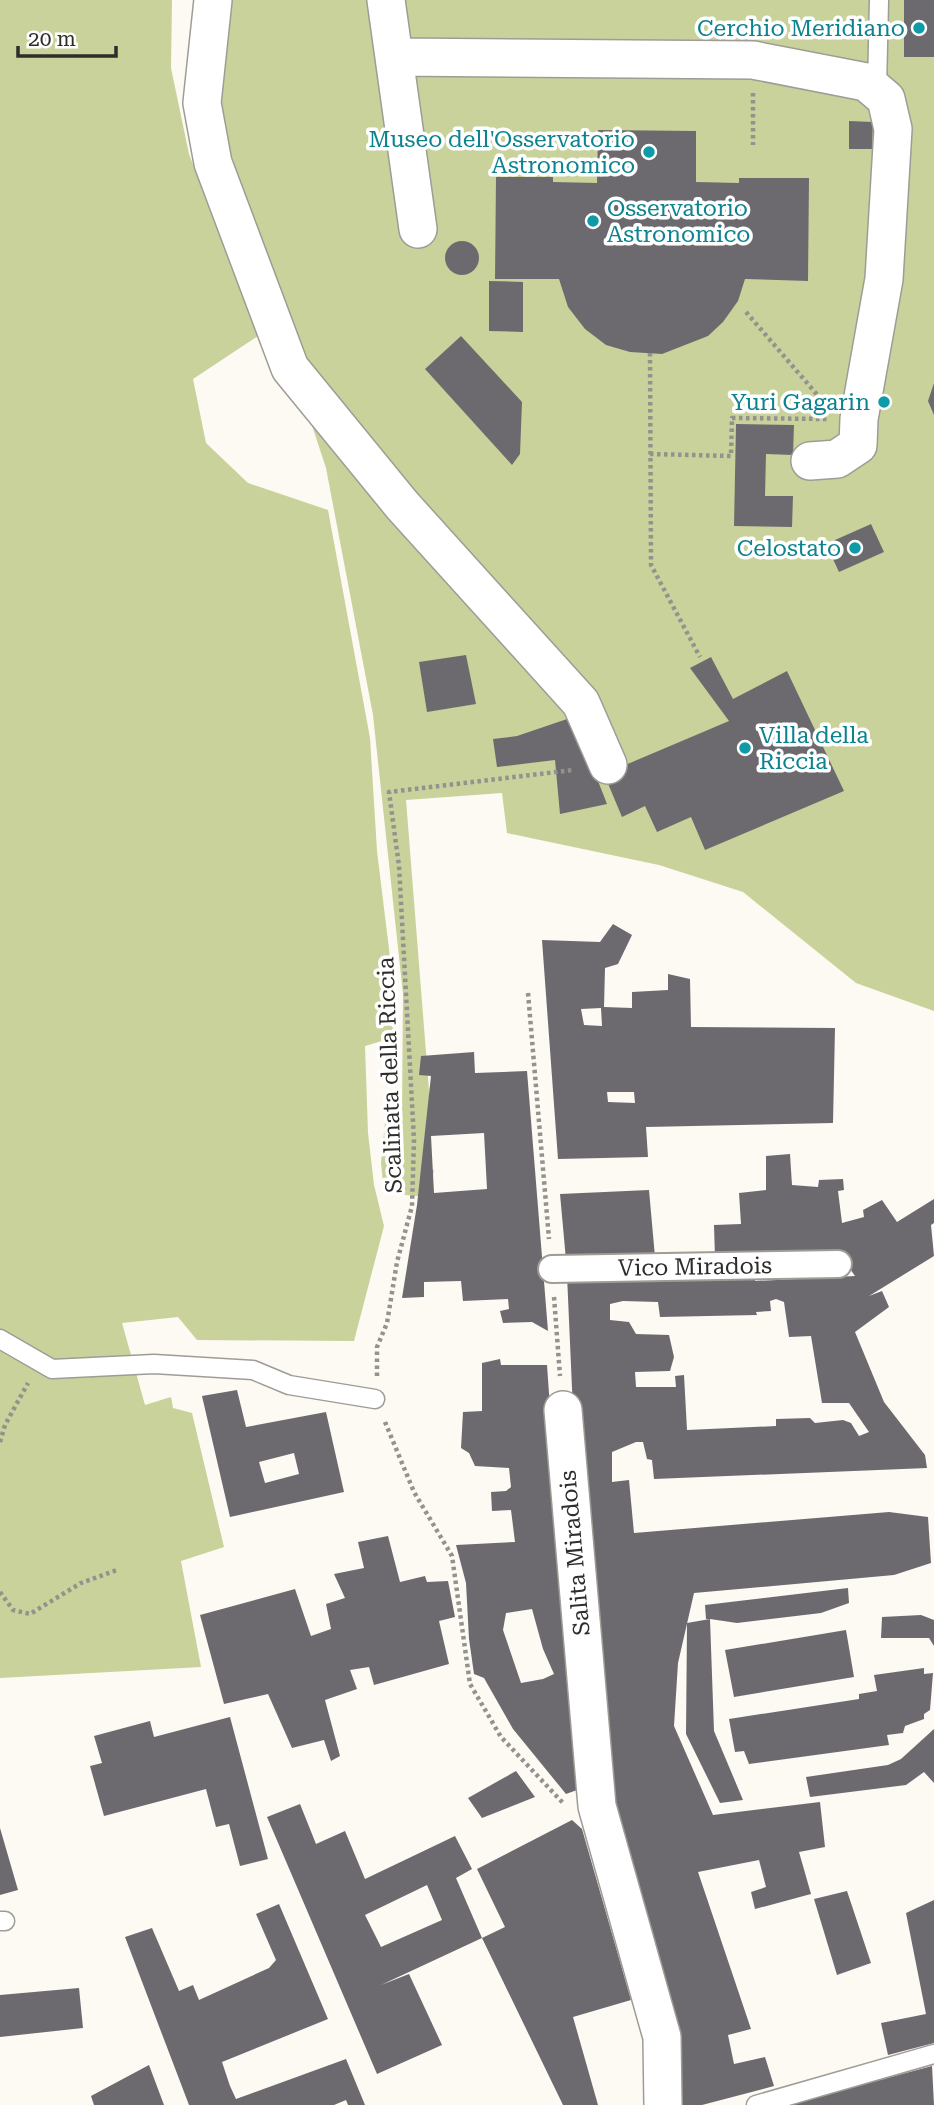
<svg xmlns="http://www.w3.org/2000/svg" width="934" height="2105" font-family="'Roboto Serif',serif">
	<rect width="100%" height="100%" fill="#fdf9f3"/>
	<path fill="#c9d29a" d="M0,0H172L171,68L189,154L258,336L193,379L206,443L248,483L328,510L370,738L377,851L394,990L395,1037L365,1046L368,1133L374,1185L384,1226L354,1341L197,1340L178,1317L122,1323L145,1405L171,1397L173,1408L192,1413L224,1547L181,1561L201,1667L0,1678Z
		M204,0H934V1011L856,983L743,892L659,865L507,833L502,793L406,800L430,1103L424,1167L434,1170L429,1197L384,1193L381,1163L385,1123L402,1118L403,994L373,715L326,468L196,72Z"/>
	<path fill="#6d6a6f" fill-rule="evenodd" d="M904,0H934V57H904Z
		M849,121L873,122L872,149H849Z
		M598,130L696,131V182L739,183V178H809L808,281L745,279L738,301L723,322L708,336L662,354L630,352L606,345L585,329L568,307L559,279H495L496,177H553V182L597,183Z
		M445 258a17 17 0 1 1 34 0a17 17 0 1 1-34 0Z
		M489,281L523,282V332L489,331Z
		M461,336L522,402L520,454L512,465L425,369Z
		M934,383V415L928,401Z
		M736,424L794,425L793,455L766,454L765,496H793L792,527L734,526Z
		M871,524L884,552L839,572L826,544Z
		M466,655L476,704L427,712L419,662Z
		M711,657L733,699L787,671L844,791L705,850L691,817L657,832L645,806L622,817L604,774L729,721L690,668Z
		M573,717L607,804L560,814L555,760L497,767L493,739L517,736Z
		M613,924L632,935L618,964L605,968L604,1007L632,1008V992L668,990V974L690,979L691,1027L835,1028L833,1123L646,1127L648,1157L558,1159L542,940L600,942ZM601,1008L602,1026L584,1025L581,1009ZM607,1092H634L635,1103L608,1102Z
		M474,1052L475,1073L527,1071L548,1331L532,1322L503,1323L500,1311L509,1309L508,1299L463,1301L461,1281L424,1282V1297L402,1298L417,1205L431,1076L419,1075L421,1056ZM484,1133L487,1189L434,1193L431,1136Z
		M790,1154L792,1185L818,1187L819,1180L843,1179L844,1190L838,1191L842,1223L864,1217L863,1210L882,1200L897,1222L934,1199V1223L931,1225L934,1256L869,1296L882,1291L889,1307L855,1332L884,1402L925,1455L927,1468L654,1479L652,1460L647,1459L643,1442H636L612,1452V1482L629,1480L634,1533L889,1512L928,1517L931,1563L894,1575L694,1593L678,1663L674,1726L713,1815L820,1802L825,1847L799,1852L811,1894L755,1909L751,1892L766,1887L759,1860L698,1872L751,2029L728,2035L734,2064L765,2057L774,2086L702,2105H678L599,1724L573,1411L567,1275L754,1269L755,1281L855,1276L842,1257L715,1258L714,1225L741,1224L739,1193L766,1190V1156ZM776,1299L784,1302L789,1337L811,1336L822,1403H849L869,1432L859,1436L851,1423L843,1420L815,1423L810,1418L776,1419V1426L687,1430L684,1375L675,1376L676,1387H636L635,1372L670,1371L674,1357L669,1335L636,1334L629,1322L610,1320V1304L623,1301L658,1302L660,1317L757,1315L756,1312L771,1311L770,1301Z
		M649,1190L655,1257L566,1260L560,1194Z
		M500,1359L501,1365H547L577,1790L566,1794L513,1729L484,1678L474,1674L469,1639L466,1583L456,1545L515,1542L511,1510L492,1511L491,1492L506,1491L511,1487L509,1468L475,1466L469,1453L461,1448L463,1412L482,1411V1363ZM532,1609L543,1649L554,1674L543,1679L521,1683L503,1630L506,1613Z
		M237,1390L246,1427L326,1412L344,1492L230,1517L202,1396ZM294,1453L299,1474L265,1483L259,1462Z
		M388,1536L400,1582L425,1576L427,1582L448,1581L455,1617L439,1621L449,1664L374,1685L369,1667L350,1670L357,1689L325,1700L340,1756L331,1761L324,1740L292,1748L268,1694L224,1704L200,1615L295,1589L311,1636L331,1629L326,1604L345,1598L334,1574L364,1568L358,1542Z
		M848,1588L849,1603L821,1613L737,1623L710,1619L714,1731L743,1800L720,1803L686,1734L687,1623L710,1619H706L705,1605Z
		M921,1615L934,1620V1646L929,1638H881L882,1617Z
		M846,1630L854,1677L734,1697L725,1650Z
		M924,1668V1674L933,1673L930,1710L924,1714V1719L905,1726L903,1733L887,1735L889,1745L749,1764L744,1751L735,1752L729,1719L859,1699V1694L877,1691L874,1675Z
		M230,1717L268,1859L240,1866L229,1824L216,1827L206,1789L104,1816L90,1766L102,1763L94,1736L150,1721L154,1737Z
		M934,1729V1783L924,1772L906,1785L810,1797L806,1777L888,1765L901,1759Z
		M516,1771L535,1797L482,1818L468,1798Z
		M300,1804L316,1844L345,1831L365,1879L455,1836L472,1869L456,1878L482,1938L505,1927L477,1869L572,1820L582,1829L631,2000L573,2017L598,2105H563L482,1938L381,1985L409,1974L442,2045L377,2074L267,1817ZM427,1885L442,1920L381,1947L365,1915Z
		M0,1828L18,1890L0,1895Z
		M847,1891L871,1963L837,1975L814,1899Z
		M934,1900V2043L888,2055L881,2023L926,2014L906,1913Z
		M279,1904L328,2019L222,2062L230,2086L236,2099L346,2059L365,2105H348L346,2100L334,2105H189L125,1937L152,1928L179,1991L193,1985L199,2000L269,1968L276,1960L256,1914Z
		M79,1988L83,2028L0,2037V1995Z
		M149,2065L164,2105H94L91,2096Z
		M932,2066L934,2105H790V2104Z"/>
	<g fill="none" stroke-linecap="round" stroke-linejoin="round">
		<g stroke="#9f9c96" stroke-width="21">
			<path id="service" d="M877,89L879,0
				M0,1339L52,1369L154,1364L253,1370L289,1385L375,1399
				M0,1921H5
				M756,2105L934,2054"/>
		</g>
		<g stroke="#9f9c96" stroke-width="30">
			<path id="pedestrian" d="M552,1269L838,1264"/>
		</g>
		<g stroke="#9f9c96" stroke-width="40">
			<path id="minor" d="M213,0L202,103L213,163L290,368L402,505L581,703L608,765
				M386,0L418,229
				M395,57L753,60L866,82L886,99L893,129L884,279L859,419L858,445L837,459L810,461
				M563,1410L597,1806L662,2037L663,2105"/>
		</g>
		<path stroke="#94928e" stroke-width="4.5" stroke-dasharray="3.5 3.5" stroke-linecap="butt" d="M753,93V145
			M746,312L826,405
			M650,353L651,565L700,657
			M650,454L731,456L732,418L827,419
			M528,993L549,1239
			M554,1297L560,1376
			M377,1376V1347L387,1323L397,1262L412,1206L414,1140L399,866L389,792L573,770
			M385,1422L414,1492L452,1556L470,1684L501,1737L563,1803
			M0,1442L5,1425L28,1383
			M0,1592L13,1610L30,1614L81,1583L117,1570"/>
		<use href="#service" stroke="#fff" stroke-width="18"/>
		<use href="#pedestrian" stroke="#fff" stroke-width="26"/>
		<use href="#minor" stroke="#fff" stroke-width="37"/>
	</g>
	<g fill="#0f9aa8" stroke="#fff" stroke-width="2.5">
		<circle cx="919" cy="28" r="7"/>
		<circle cx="649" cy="152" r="7"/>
		<circle cx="593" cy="221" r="7"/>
		<circle cx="884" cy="402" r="7"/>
		<circle cx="855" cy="548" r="7"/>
		<circle cx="745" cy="748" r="7"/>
	</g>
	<g text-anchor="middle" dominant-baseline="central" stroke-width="7" stroke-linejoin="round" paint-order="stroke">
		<g font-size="23" fill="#0d838f" stroke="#fff" text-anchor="end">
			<text x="905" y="28">Cerchio Meridiano</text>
			<text x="635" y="139">Museo dell'Osservatorio<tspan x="635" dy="26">Astronomico</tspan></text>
			<text x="607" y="208" text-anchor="start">Osservatorio<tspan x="607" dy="26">Astronomico</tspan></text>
			<text x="870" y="402">Yuri Gagarin</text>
			<text x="841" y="548">Celostato</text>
			<text x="759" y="735" text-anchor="start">Villa della<tspan x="759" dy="26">Riccia</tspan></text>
		</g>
		<g font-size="23" fill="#2f2d2b" stroke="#fff">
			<text transform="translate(390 1075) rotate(-92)">Scalinata della Riccia</text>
			<text transform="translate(695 1267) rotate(-1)">Vico Miradois</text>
			<text transform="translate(575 1553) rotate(-95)">Salita Miradois</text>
		</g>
	</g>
	<path d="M18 46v10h98v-10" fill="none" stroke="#2f2d2b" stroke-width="3.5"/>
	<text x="28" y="46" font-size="21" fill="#2f2d2b" stroke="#ffffff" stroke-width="5" paint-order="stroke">20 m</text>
</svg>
